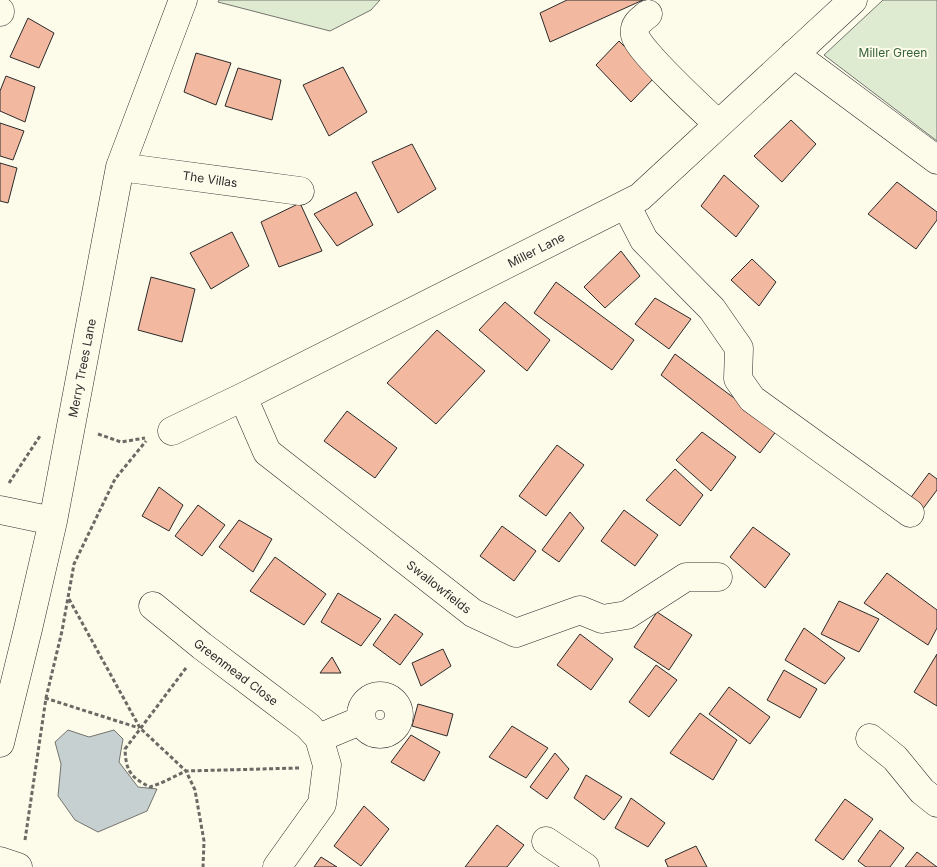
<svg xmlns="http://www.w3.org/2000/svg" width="937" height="867" font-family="Inter,sans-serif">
	<rect width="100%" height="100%" fill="#fdfbea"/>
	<path fill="#deebd1" stroke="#74746e" d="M219,0H380L371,10L330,31L218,2Z
		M883,0H937V141L824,55Z"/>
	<path fill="#c7d0d0" stroke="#74746e" d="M68,730L89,737L114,730L123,739L119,762L138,787L157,789L147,811L98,832L75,820L58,796L61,764L55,742Z"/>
	<path fill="#f2b8a0" stroke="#2b2b2b" d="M567,0H643L550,42L540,13Z
		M28,18L54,33L39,68L10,57Z
		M619,41L655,77L631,102L596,65Z
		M196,53L231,63L216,105L184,92Z
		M343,67L367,112L329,136L303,85Z
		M238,68L281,80L272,120L225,106Z
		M6,76L35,87L25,122L0,111V91Z
		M791,120L816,144L782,182L754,156Z
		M0,123L24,131L13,160L0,156Z
		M412,144L436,189L398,213L372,162Z
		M0,163L17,168L8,203L0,201Z
		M724,175L759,206L736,237L701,206Z
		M897,182L937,212V220L916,249L868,214Z
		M356,192L373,225L337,246L314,214Z
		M300,203L322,251L279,267L261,222Z
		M232,232L249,266L211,289L190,253Z
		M621,251L640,276L605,308L584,287Z
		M752,259L776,282L759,306L731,280Z
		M151,277L195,289L182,342L138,330Z
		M556,282L634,340L612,370L534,313Z
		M655,298L691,319L669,349L635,324Z
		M505,302L550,340L527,371L479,330Z
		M437,330L485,371L436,424L387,383Z
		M675,354L777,430L760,453L661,375Z
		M347,411L397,448L375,478L324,441Z
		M702,432L736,457L711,491L676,460Z
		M557,445L584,465L546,516L519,496Z
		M675,469L703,495L680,526L646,500Z
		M929,473L937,479V490L922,510L909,500Z
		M159,487L183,505L169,531L142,516Z
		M198,505L225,525L202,556L175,536Z
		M624,510L658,535L635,566L601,541Z
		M570,512L584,528L559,562L542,550Z
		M239,520L272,539L253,572L219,547Z
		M502,526L536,551L514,581L480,556Z
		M753,527L790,554L765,588L730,557Z
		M275,557L326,594L304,625L250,591Z
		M887,573L937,610V628L928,645L864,603Z
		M338,593L381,619L361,646L321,622Z
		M839,601L879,619L859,652L821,634Z
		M657,612L692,635L669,670L634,647Z
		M395,614L423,634L400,665L373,645Z
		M804,628L845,658L825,684L785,660Z
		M580,634L613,659L591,690L557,665Z
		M443,649L451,666L421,686L412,663Z
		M937,654V706L914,692Z
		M332,657L341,673H320Z
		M656,665L677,680L649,717L629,702Z
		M784,670L817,689L800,718L767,700Z
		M729,687L770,717L750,744L709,714Z
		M418,704L453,714L447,736L412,726Z
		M700,713L737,740L713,780L670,753Z
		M512,726L548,748L526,778L489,757Z
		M411,735L440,752L424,781L391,762Z
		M555,753L569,769L547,799L530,787Z
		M586,775L622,797L604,820L574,798Z
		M631,798L665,823L648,847L615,828Z
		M845,799L873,819L843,860L815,840Z
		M364,806L389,829L361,866L334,846Z
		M497,825L524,845L507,867H465Z
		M880,830L904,848L890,867H866L858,861Z
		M696,846L707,867H668L665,860Z
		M917,852L937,867H905Z
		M321,857L337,867H314Z"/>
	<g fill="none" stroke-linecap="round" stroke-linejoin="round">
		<g stroke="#2b2b2b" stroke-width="29">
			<path id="minor" d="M0,11V12
				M648,14C641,20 633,24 635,35C637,49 704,111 718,124
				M794,54L937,160
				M120,167L300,191
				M626,205L644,240L712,309L739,348L738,379L752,399L910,513
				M243,397L267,452L473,613L516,633L580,610L602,619L627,615L686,577H718
				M172,431L243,397L640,197L853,0
				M0,510L53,521
				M153,606L202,646L308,726L319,738L327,765L322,804L277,867
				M361 715a19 19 0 1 1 38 0a19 19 0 1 1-38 0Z
				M319,738L362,720
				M870,738L895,758L922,791L937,803
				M0,743L28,629L53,521L120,167L183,0
				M546,841L585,867
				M0,861L18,867"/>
		</g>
		<path stroke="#6a6964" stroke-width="3" stroke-dasharray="4 2.5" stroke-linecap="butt" d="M98,434L121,442L145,438
			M9,483L40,436
			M69,599L140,728L186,771L195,790L204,841L203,867
			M186,668L125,749C126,771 130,777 150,787L161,783L186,771L299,768
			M45,698L139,728
			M25,840L46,698L62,631L74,564L115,479L146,441"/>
		<use href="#minor" stroke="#fdfbea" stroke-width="28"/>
	</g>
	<g text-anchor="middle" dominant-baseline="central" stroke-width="4" stroke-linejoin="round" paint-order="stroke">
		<g font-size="12" fill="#34623c" stroke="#fdfbea">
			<text x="893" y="52">Miller Green</text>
		</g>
		<g font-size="12" fill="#2b2b2b" stroke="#fdfbea">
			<text transform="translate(210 179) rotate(8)">The Villas</text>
			<text transform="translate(536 250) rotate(-27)">Miller Lane</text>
			<text transform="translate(82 368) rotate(-79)">Merry Trees Lane</text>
			<text transform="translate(439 587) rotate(38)">Swallowfields</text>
			<text transform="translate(236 672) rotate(37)">Greenmead Close</text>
		</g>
	</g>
</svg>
